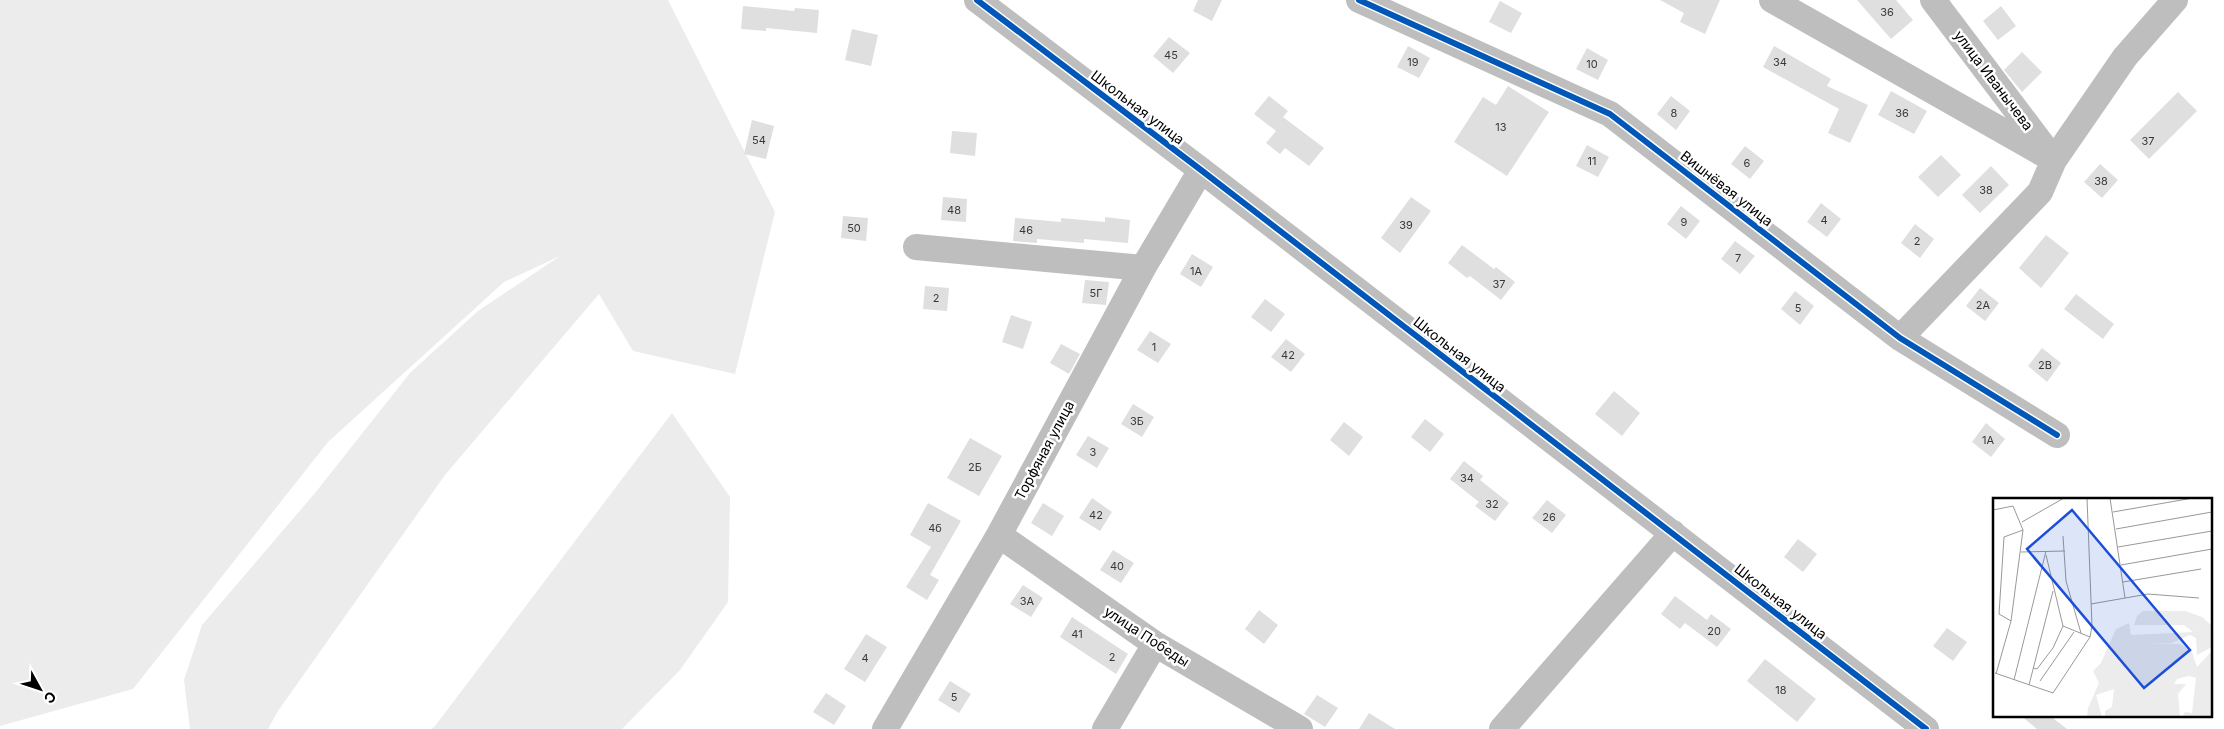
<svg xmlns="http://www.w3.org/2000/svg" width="2224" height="729" font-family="Inter,sans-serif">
	<rect width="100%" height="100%" fill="#fff"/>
	<path fill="#ececec" d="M0,0H668L775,212L735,374L633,351L599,294L445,475L278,711L268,729H190L184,680L202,625L315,493L410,373L478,311L560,256L504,282L328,442L133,689L0,726Z
		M672,413L730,497L728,602L680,670L622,729H431L435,726Z"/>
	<path fill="#dfdfdf" d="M1198,0H1222L1212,21L1193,11Z
		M1660,0H1720L1705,34L1680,22L1684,13Z
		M1857,0H1896L1913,20L1891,39Z
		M1500,1L1522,13L1511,33L1489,22Z
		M743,6L794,11L795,8L819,10L817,33L766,28V31L741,29Z
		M2001,6L2016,26L1998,40L1983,21Z
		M852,29L878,35L871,66L845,60Z
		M1169,37L1190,53L1173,73L1153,56Z
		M1408,46L1430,58L1419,78L1397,67Z
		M1774,46L1831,79L1827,86L1868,105L1850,143L1828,133L1839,109L1763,67Z
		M1587,48L1608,60L1598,80L1576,69Z
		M2022,52L2042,72L2022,92L2004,70Z
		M1508,86L1549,112L1507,176L1454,142L1483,97L1496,105Z
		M1891,91L1927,111L1914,134L1878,115Z
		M2178,92L2197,111L2149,159L2130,140Z
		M1269,96L1288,111L1283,117L1324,148L1309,166L1285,148L1280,154L1266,143L1276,131L1254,114Z
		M1671,96L1690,111L1676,130L1657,114Z
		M752,120L774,126L766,159L744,154Z
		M952,131L977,133L975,156L950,153Z
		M1587,145L1609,157L1598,177L1576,166Z
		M1745,146L1764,161L1750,179L1731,164Z
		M1941,155L1961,175L1938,197L1918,177Z
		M2100,164L2118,180L2102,198L2084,182Z
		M1991,166L2009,185L1980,213L1962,195Z
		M943,197L967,199L966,222L941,220Z
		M1411,197L1431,211L1400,253L1381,238Z
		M1821,203L1841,219L1827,237L1807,222Z
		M1681,206L1700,221L1686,239L1667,224Z
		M843,216L868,218L866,241L841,238Z
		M1105,217L1130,220L1128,243L1084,239V243L1037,239V243L1013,241L1015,218L1061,222V218L1105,222Z
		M1915,224L1934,239L1920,258L1901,243Z
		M2046,235L2069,253L2041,288L2019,268Z
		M1735,241L1755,256L1740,274L1721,259Z
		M1462,245L1494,269L1496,267L1515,282L1501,300L1470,276L1467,278L1448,263Z
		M1192,254L1213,267L1201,287L1180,274Z
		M1085,280L1109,282L1106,305L1082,303Z
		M925,286L949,288L947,311L923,309Z
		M1980,288L1999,303L1985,321L1966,306Z
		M1795,291L1814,306L1800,325L1781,309Z
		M2076,294L2114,324L2103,339L2064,309Z
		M1265,299L1285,314L1271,332L1251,317Z
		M1011,315L1032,322L1023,349L1002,342Z
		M1150,331L1171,344L1158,363L1137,350Z
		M1286,339L1305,354L1291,372L1271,357Z
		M1061,344L1080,354L1069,374L1050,363Z
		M2042,348L2061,363L2047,382L2028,366Z
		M1614,391L1640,413L1622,436L1595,414Z
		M1133,404L1154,417L1142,437L1121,424Z
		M1425,419L1444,434L1430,452L1411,437Z
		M1344,422L1363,437L1349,456L1330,440Z
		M1986,423L2005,439L1991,457L1972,442Z
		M1088,436L1109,448L1097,468L1076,455Z
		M970,438L1002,456L979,496L947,478Z
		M1464,461L1483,476L1480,480L1509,503L1495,521L1475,506L1479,502L1450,479Z
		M1092,498L1112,512L1100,531L1079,518Z
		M1547,500L1566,515L1552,533L1532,518Z
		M928,503L961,521L930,575L939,580L927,600L906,587L931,547L910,535Z
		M1043,503L1064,516L1052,536L1031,523Z
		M1798,539L1817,554L1803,572L1784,557Z
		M1113,550L1134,563L1121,583L1100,570Z
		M1023,585L1043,598L1031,617L1010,604Z
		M1675,596L1707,620L1711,614L1731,629L1717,647L1685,623L1680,629L1661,614Z
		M1259,610L1278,625L1264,644L1245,629Z
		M1072,617L1128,654L1116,674L1060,637Z
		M1947,628L1967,642L1953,661L1933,646Z
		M866,634L887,647L865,682L844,669Z
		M1765,659L1816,699L1797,722L1747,681Z
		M950,681L971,694L959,713L938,700Z
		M826,693L846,706L834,725L813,712Z
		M1317,695L1338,708L1325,727L1304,714Z
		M1369,713L1395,729H1359Z
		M2020,715H2049L2067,729H2037Z"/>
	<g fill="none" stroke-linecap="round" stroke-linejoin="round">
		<path stroke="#bebebe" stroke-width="26" d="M977,0L1201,170L1926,729
			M1359,0L1610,114L1900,338L2057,435
			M1772,0L2054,160
			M1933,0L2047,151
			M916,247L1143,268
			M1900,338L2040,192L2054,160L2125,57L2175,0
			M999,535L1155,644L1300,729
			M885,729L999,535L1143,268L1201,170
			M1105,729L1155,644
			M1502,729L1673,533"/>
		<g stroke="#fff" stroke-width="9">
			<path id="cycleway" d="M977,0L1201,170L1926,729
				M1359,0L1610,114L1900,338L2057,435"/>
		</g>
		<use href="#cycleway" stroke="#0057b8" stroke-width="6"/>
	</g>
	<g text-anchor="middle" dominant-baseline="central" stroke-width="5" stroke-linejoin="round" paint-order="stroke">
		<g font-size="11" fill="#383838">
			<text x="1887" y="12">36</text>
			<text x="1171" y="55">45</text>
			<text x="1413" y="62">19</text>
			<text x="1780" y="62">34</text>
			<text x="1592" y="64">10</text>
			<text x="1674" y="113">8</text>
			<text x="1902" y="113">36</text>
			<text x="1501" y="127">13</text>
			<text x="759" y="140">54</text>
			<text x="2148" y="141">37</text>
			<text x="1592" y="161">11</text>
			<text x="1747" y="163">6</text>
			<text x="2101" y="181">38</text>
			<text x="1986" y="190">38</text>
			<text x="954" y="210">48</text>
			<text x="1824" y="220">4</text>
			<text x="1684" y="222">9</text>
			<text x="1406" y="225">39</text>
			<text x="854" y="228">50</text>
			<text x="1026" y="230">46</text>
			<text x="1917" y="241">2</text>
			<text x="1738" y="258">7</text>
			<text x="1196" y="271">1А</text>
			<text x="1499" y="284">37</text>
			<text x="1096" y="293">5Г</text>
			<text x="936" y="298">2</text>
			<text x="1983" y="305">2А</text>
			<text x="1798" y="308">5</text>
			<text x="1154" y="347">1</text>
			<text x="1288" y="355">42</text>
			<text x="2045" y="365">2В</text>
			<text x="1137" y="421">3Б</text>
			<text x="1988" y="440">1А</text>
			<text x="1093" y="452">3</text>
			<text x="975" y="467">2Б</text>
			<text x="1467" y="478">34</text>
			<text x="1492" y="504">32</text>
			<text x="1096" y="515">42</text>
			<text x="1549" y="517">26</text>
			<text x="935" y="528">4б</text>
			<text x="1117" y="566">40</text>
			<text x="1027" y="601">3А</text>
			<text x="1714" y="631">20</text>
			<text x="1077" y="634">41</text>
			<text x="1112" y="657">2</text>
			<text x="865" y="658">4</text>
			<text x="1781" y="690">18</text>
			<text x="954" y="697">5</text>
		</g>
		<g font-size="14" fill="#000" stroke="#fff">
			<text transform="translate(1994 80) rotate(53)">улица Иванычева</text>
			<text transform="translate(1138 107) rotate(37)">Школьная улица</text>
			<text transform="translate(1727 188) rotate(38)">Вишнёвая улица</text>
			<text transform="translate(1460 354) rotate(38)">Школьная улица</text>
			<text transform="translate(1044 450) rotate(-62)">Торфяная улица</text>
			<text transform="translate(1781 601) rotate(38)">Школьная улица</text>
			<text transform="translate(1147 636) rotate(33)">улица Победы</text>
		</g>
	</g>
	<g transform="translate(1993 498)">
		<rect width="219" height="219" fill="#fff"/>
		<path d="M150,113H192L209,119L218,127L219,149L204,157L203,140L197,137L179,145H155L187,146L199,154L204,169L219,153V219H189L192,214L199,215L203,180L196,178L184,181L181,186H193L185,196L187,219H112V213L119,209L121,191L103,197L109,219H94L95,210L106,185L100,173L108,165L123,131L136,125L138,137L200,134L191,127H141L144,118Z" fill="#ececec"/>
		<path fill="none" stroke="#999" stroke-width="1" d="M117,0L132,100M0,12L20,8L30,32L18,123L3,176M120,14L200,0M29,24L71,0M123,31L219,14M70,38L73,83L88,135M125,49L219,33M28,54L72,53M53,57L70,128L97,139M128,67L219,51M130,84L208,71M98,106L155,96L206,100M18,123L6,116L11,39L30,32M40,170L44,171L60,150L70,128M2,175L60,195L97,139L99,128L94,0M21,182L53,53M47,183L81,134M36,187L60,93"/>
		<path fill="#1d4ed8" fill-opacity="0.15" stroke="#1d4ed8" stroke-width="2.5" d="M79,12L197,152L151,190L34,51Z"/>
		<rect width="219" height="219" fill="none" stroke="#000" stroke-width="2.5"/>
	</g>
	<g transform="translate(40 689) rotate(130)" stroke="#ffffff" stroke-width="4" paint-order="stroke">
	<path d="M0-4L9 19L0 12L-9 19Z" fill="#000000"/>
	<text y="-8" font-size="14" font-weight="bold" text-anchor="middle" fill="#000000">С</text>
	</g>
</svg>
